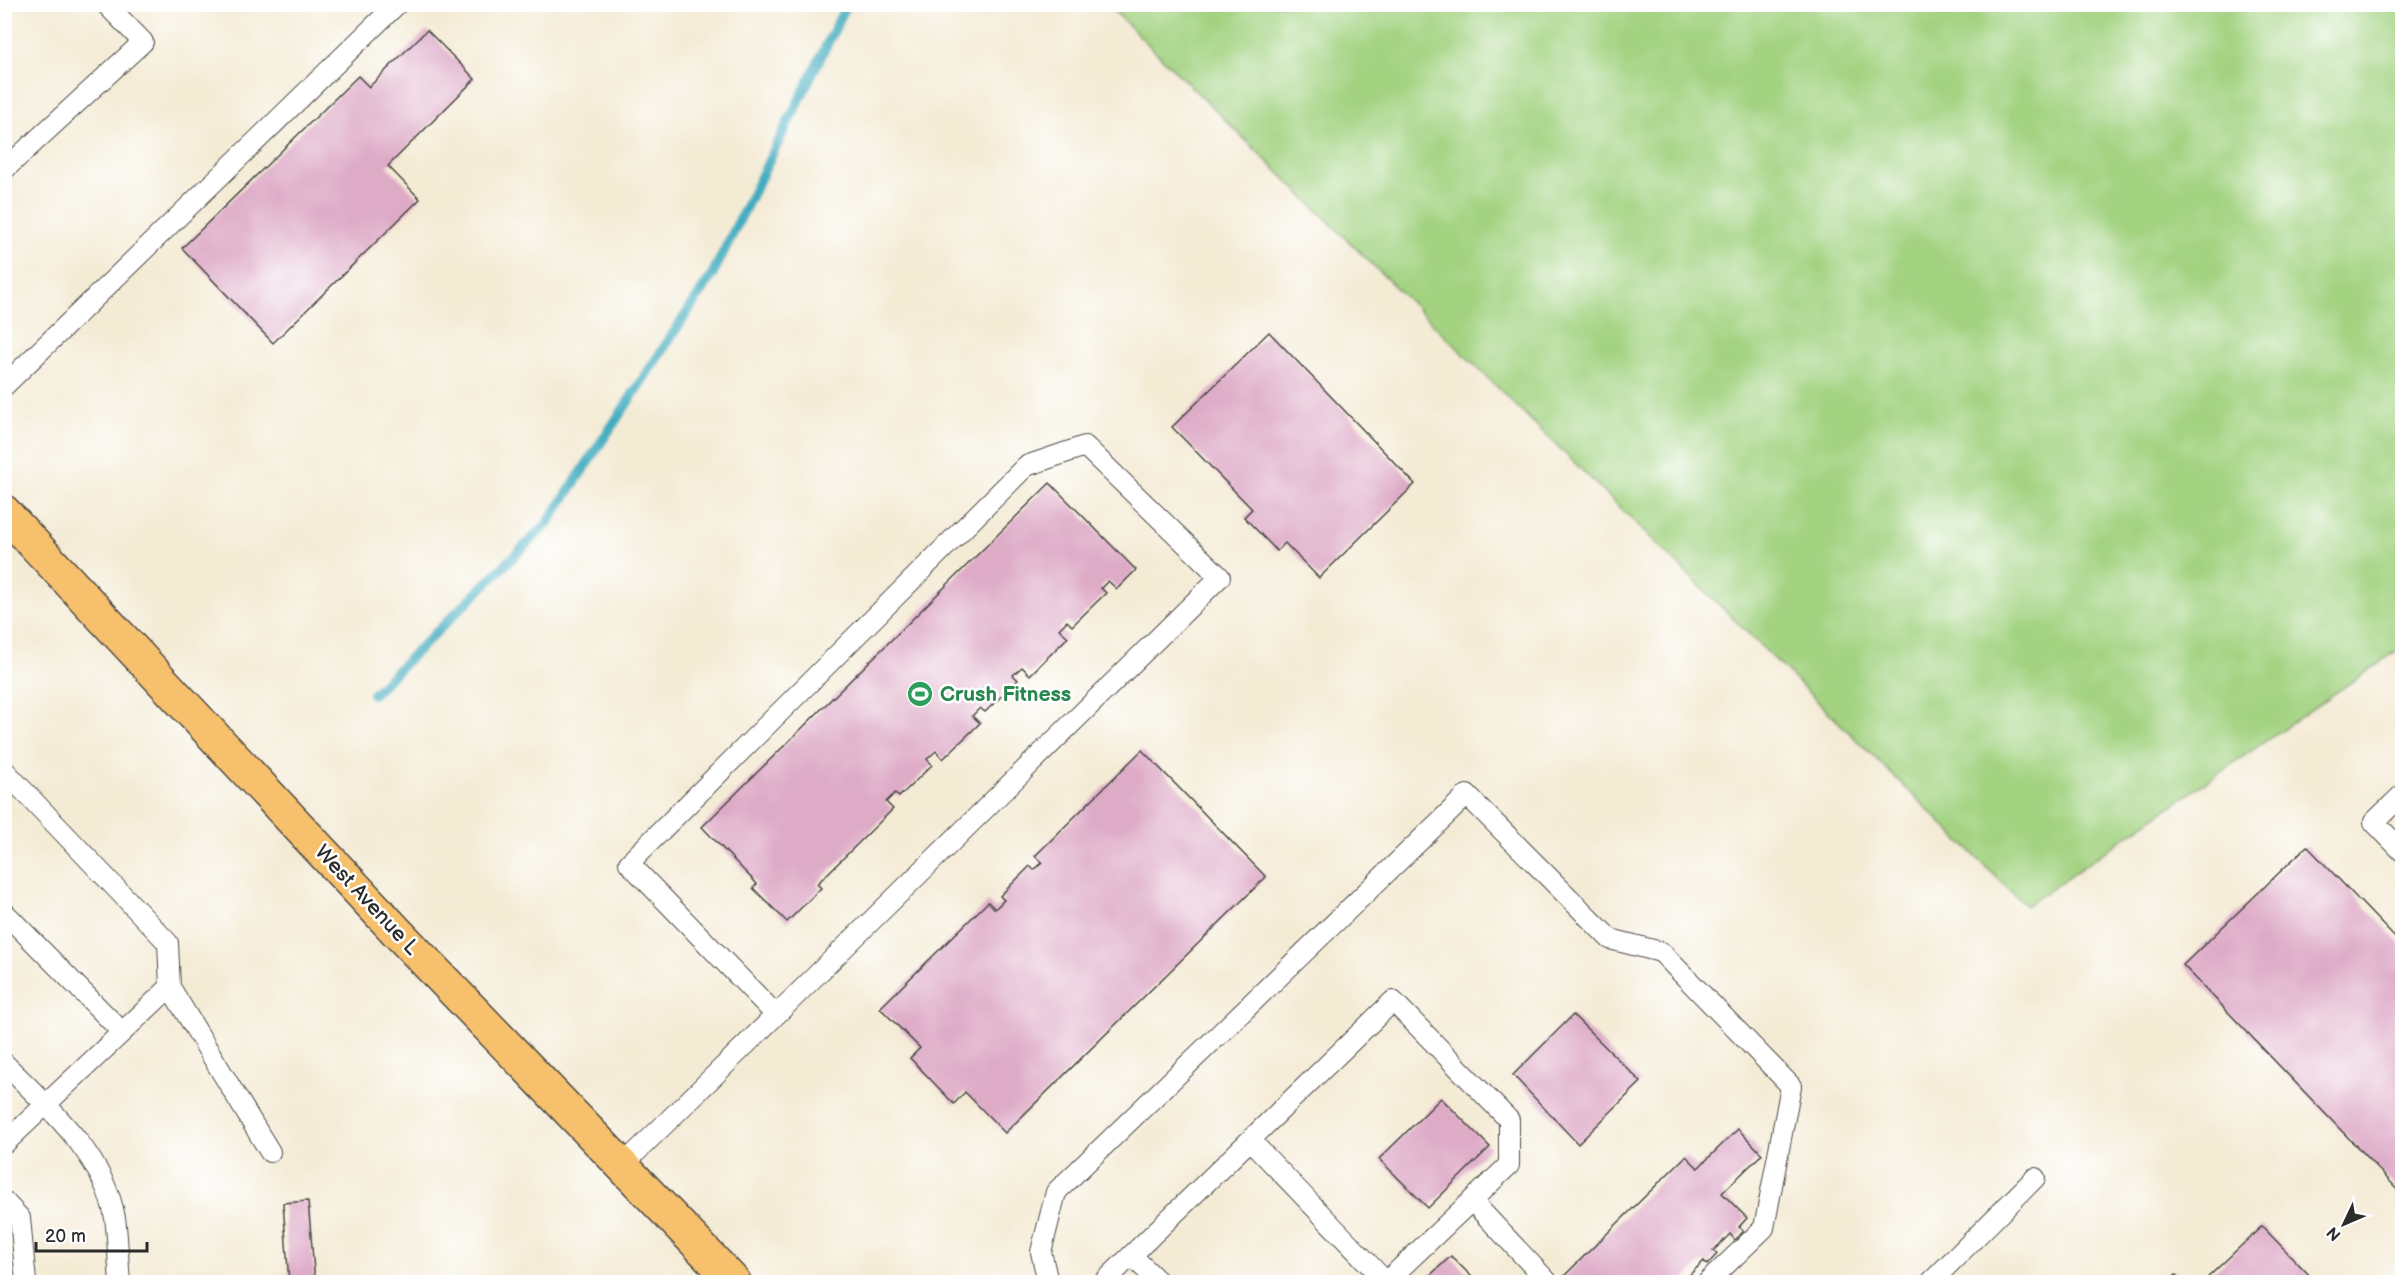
<svg xmlns="http://www.w3.org/2000/svg" width="2407" height="1287" font-family="'Balsamiq Sans',sans-serif">
	<rect width="100%" height="100%" fill="#fff"/>
	<filter id="ink" filterUnits="userSpaceOnUse"><feTurbulence type="fractalNoise" baseFrequency=".0167" numOctaves="2"/><feDisplacementMap in="SourceGraphic" scale="12" xChannelSelector="R" yChannelSelector="G"/><feConvolveMatrix kernelMatrix="1 2 1 2 8 2 1 2 1" color-interpolation-filters="sRGB"/></filter>
	<filter id="wash" filterUnits="userSpaceOnUse"><feTurbulence type="fractalNoise" baseFrequency=".008" numOctaves="4" result="noise"/><feDisplacementMap in="SourceGraphic" scale="24" xChannelSelector="R" yChannelSelector="G"/><feGaussianBlur stdDeviation="1.35" result="paint"/><feColorMatrix in="noise" values="0 0 0 0 0 0 0 0 0 0 0 0 0 0 0 0 0 1.4 0 .05"/><feComposite in="paint" operator="in"/></filter>
	<g filter="url(#wash)">
		<rect width="100%" height="100%" fill="#f4ebd5"/>
		<path fill="#a3d381" stroke="#677f56" stroke-width="1.5" d="M1108,5H2402V647L2026,906Z"/>
		<g fill="none" stroke-linecap="round" stroke-linejoin="round">
			<path stroke="#40acbf" stroke-width="10" d="M373,694L547,524L712,275L847,4"/>
		</g>
		<g id="blocks">
			<path fill="#deabc7" d="M427,30L475,79L388,166L420,199L273,343L182,248L358,76L369,87Z
				M1269,332L1415,484L1319,578L1285,543L1277,551L1244,517L1252,509L1172,427Z
				M1050,483L1136,570L1117,589L1108,581L1101,588L1106,593L1072,626L1067,621L1059,629L1068,637L1030,675L1022,667L1013,675L1018,680L985,712L980,708L972,716L980,723L943,759L936,751L927,759L932,765L899,797L895,793L886,802L893,809L817,884L821,888L787,922L753,888L757,884L702,827Z
				M1142,750L1266,877L1005,1133L965,1092L954,1104L910,1058L920,1048L880,1008L988,902L995,909L1004,900L1000,896L1030,866L1034,870L1042,863L1035,856Z
				M2307,846L2402,945V1194L2183,965Z
				M1573,1015L1641,1082L1578,1144L1513,1075Z
				M1441,1098L1490,1147L1428,1208L1379,1159Z
				M1738,1129L1762,1154L1722,1193L1747,1218L1739,1227L1744,1231L1735,1240L1730,1234L1713,1251L1717,1254L1707,1265L1704,1261L1682,1282H1571L1564,1276L1686,1156L1698,1168Z
				M308,1201L315,1282H289L283,1203Z
				M2262,1226L2316,1282H2203Z
				M1451,1256L1477,1282H1423Z
				M2176,1275L2183,1282H2168Z"/>
		</g>
	</g>
	<g filter="url(#ink)">
		<use href="#blocks" fill-opacity="0" stroke="#494844" stroke-width="1.5"/>
		<g fill="none" stroke-linecap="round" stroke-linejoin="round">
			<g stroke="#494844" stroke-width="22">
				<path id="lane" d="M4,170L143,42L106,4
					M4,386L397,4
					M4,770L168,943L170,987L270,1152
					M2402,795L2374,822L2402,851
					M4,912L122,1032
					M4,1063C47,1106 104,1155 115,1218C118,1239 118,1261 120,1282
					M4,1144L170,987
					M622,1166L776,1015L1220,577L1085,446L1026,466L629,863L776,1015
					M4,1201L20,1218L26,1282
					M1473,1202L1547,1281
					M1132,1256L1159,1282
					M1048,1282L1041,1252L1056,1192L1467,795L1610,939L1661,952L1791,1086L1764,1228L1708,1282
					M1104,1282L1393,1001L1509,1120V1165L1386,1282L1251,1141
					M1931,1282L2035,1178"/>
			</g>
			<g stroke="#494844" stroke-width="36">
				<path id="primary" d="M4,512L398,933L734,1282"/>
			</g>
			<use href="#lane" stroke="#fff" stroke-width="20"/>
			<use href="#primary" stroke="#f7c06c" stroke-width="33"/>
		</g>
	</g>
	<defs>
		<g id="stadium-disc" transform="scale(1.35)"><circle r="9.5" fill="#2e9e5b" stroke="#fff"/><path d="M0-5a6.5 5 0 1 0 0 10a6.5 5 0 1 0 0-10ZM-3.5-1.8h7v3.6h-7Z" fill="#fff"/></g>
	</defs>
	<g fill-rule="evenodd">
		<use href="#stadium-disc" x="920" y="694"/>
	</g>
	<g text-anchor="middle" dominant-baseline="central" stroke-width="5" stroke-linejoin="round" paint-order="stroke">
		<g font-size="21" font-weight="bold" fill="#27864d" stroke="#fff" text-anchor="start">
			<text x="940" y="694">Crush Fitness</text>
		</g>
		<g font-size="21" fill="#2b2b2b" stroke="#fff">
			<text transform="translate(367 900) rotate(47)">West Avenue L</text>
		</g>
	</g>
	<rect width="2407" height="1287" fill="none" stroke="#fff" stroke-width="24"/>
	<g transform="translate(2344 1224) rotate(226)" stroke="#ffffff" stroke-width="4.5" paint-order="stroke">
	<path d="M0-4.5L10 22L0 15L-10 22Z" fill="#2b2b2b"/>
	<text y="-9" font-size="16" font-weight="bold" text-anchor="middle" fill="#2b2b2b">N</text>
	</g>
	<path d="M36 1242v9h111v-9" fill="none" stroke="#2b2b2b" stroke-width="3"/>
	<text x="45" y="1242" font-size="18" fill="#2b2b2b" stroke="#ffffff" stroke-width="4.5" paint-order="stroke">20 m</text>
</svg>
